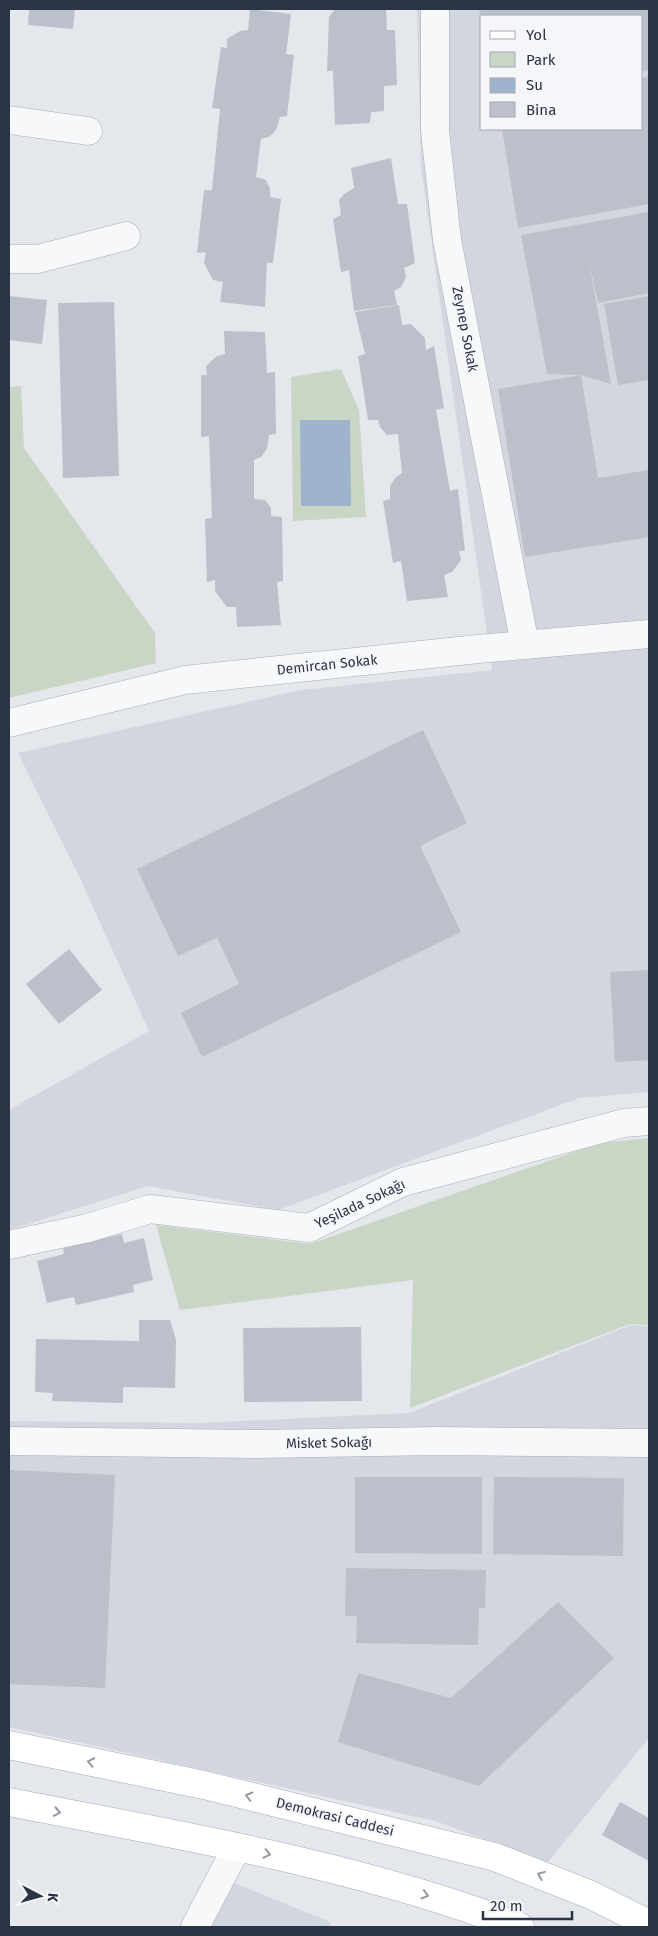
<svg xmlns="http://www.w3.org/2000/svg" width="658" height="1936" font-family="'Fira Sans',sans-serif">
	<rect width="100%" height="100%" fill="#e4e7ec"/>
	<path fill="#d2d6de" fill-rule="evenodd" d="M417,9H649V1092L579,1098L278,1210L148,1186L9,1230V1110L149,1031L79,876L18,753L301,690L492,670L421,167ZM482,16H642V129H482Z
		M631,1325L649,1326V1738L548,1862L435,1821L9,1727V1421L200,1423L409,1413Z
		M217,1876L330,1922L331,1927H191Z"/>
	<path fill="#c9d6c5" d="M341,369L359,410L366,517L293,521L291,377Z
		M21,386L24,448L155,633L156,663L9,698V387Z
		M649,1138V1325L630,1324L410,1408L413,1280L180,1310L156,1225L310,1244L600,1143Z"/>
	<path fill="#9fb4cc" d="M300,420H350L351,506H301Z"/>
	<path fill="#bbc0ca" d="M29,9H75L73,29L28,25Z
		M250,9L291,14L286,54L294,55L287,116L280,117L276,130L269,137L261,139L256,177L266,180L270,189V197L281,199L273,263H267L265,307L220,302L223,282L213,280L204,263L206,252L197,253L204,190H212L220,109L212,108L221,47L227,48V39L240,31L248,30Z
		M335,9H386L387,30H395L397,85L384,86V111L371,112L370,123L335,125L333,71H327L329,17Z
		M479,9H649V70L642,71V16H481Z
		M649,76V204L518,228L502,129H642V78Z
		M391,158L398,204H407L415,263L404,268L406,277L401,287L394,291L397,305L354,311L349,270L341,272L333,219L341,215L339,200L344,194L354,188L351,168Z
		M649,212V293L598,303L588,256L611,384L581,375L598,478L649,470V537L525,557L498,389L581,375L547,374L521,235Z
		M9,296L47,300L42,344L9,340Z
		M649,296V380L618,385L604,304Z
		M114,302L119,476L63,478L58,303Z
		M399,305L402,325L411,324L425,338L426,350L434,346L444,408L436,410L450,491L458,489L465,551H459L461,560L452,572L444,575L448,597L407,601L401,561L393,563L383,501L390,499V486L396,477L402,473L398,434L387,435L380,427L378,420H368L358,356L365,354L355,312Z
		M224,331L265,332L267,373L275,372L276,434L269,435L267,449L261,457L254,460V499L265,500L271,508V516L282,517L283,581L277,582L281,625L237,627L236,607H227L215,591V580L207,582L205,519L212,518L209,436L201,437V375H207L206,366L217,356L225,354Z
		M423,730L467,823L420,846L461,932L202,1057L181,1013L239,984L217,938L178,956L137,869Z
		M69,949L102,990L59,1024L26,984Z
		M649,970V1060L615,1062L610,972Z
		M122,1234L124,1243L144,1238L153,1280L133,1285L134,1292L76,1305L74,1297L47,1303L37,1261L64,1254L63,1247Z
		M139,1320H170L176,1340L175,1388L123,1387V1403L52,1401L53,1393L35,1392L36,1339L139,1341Z
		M361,1327L362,1401L244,1402L243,1328Z
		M9,1470L115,1475L105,1688L9,1684Z
		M355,1477H482V1554L355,1553Z
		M494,1477L624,1478L623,1556L493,1554Z
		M346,1568L486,1570L485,1608H479L478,1645L356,1643L357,1616H345Z
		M558,1602L614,1658L479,1786L338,1742L358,1673L451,1698Z
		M620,1802L649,1818V1861L602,1835Z"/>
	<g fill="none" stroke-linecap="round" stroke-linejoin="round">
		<g stroke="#a9aeb7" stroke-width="29">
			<path id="street" d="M435,9V131L447,240L525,645
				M9,120L88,131
				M9,259H38L126,236
				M9,723L185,680L478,649L649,634
				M9,1245L88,1228L150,1209L309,1228L403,1182L624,1123L649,1121
				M9,1441L257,1444L438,1441L649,1443
				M195,1927L237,1847"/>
		</g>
		<g stroke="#a3abb8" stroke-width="29">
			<path id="primary" d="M9,1745L204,1785L495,1857L591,1895L649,1924
				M9,1802C181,1836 356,1864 520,1927"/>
		</g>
		<use href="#street" stroke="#f7f8fa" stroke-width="28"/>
		<use href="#primary" stroke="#fff" stroke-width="28"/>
	</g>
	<defs><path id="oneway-chevron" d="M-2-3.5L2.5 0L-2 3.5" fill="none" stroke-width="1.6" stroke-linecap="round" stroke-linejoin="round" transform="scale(1.25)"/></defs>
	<g stroke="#959aa2">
		<use href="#oneway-chevron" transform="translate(91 1762) rotate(-168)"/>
		<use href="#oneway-chevron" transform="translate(249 1796) rotate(-166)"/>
		<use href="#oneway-chevron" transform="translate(57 1812) rotate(11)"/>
		<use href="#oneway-chevron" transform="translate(267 1854) rotate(13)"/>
		<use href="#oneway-chevron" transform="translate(541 1875) rotate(-158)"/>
		<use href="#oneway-chevron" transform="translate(425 1895) rotate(17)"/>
	</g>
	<g text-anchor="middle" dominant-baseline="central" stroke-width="4" stroke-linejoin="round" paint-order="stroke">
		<g font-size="14" fill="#2b3445" stroke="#f4f6f9">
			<text transform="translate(465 329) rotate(79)">Zeynep Sokak</text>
			<text transform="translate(327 665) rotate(-6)">Demircan Sokak</text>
			<text transform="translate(360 1204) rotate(-25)">Yeşilada Sokağı</text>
			<text transform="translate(329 1443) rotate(-1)">Misket Sokağı</text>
			<text transform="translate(335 1817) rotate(14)">Demokrasi Caddesi</text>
		</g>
	</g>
	<rect width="658" height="1936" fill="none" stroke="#2b3445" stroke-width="20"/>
	<rect x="480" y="15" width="162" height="115" fill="#f4f6f9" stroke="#a4a8b1"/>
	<rect x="490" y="31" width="25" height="8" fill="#ffffff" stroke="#a4a8b1"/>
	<text x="526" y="40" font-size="15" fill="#2b3445">Yol</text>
	<rect x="490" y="52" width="25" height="15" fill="#c9d6c5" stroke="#a4a8b1"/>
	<text x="526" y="65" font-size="15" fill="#2b3445">Park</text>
	<rect x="490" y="78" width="25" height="15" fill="#9fb4cc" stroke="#a4a8b1"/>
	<text x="526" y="90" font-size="15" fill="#2b3445">Su</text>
	<rect x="490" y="102" width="25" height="15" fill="#bbc0ca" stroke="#a4a8b1"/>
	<text x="526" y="115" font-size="15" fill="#2b3445">Bina</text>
	<g transform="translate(40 1896) rotate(96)" stroke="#f4f6f9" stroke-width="4" paint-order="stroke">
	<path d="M0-4L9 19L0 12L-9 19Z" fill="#2b3445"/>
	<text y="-8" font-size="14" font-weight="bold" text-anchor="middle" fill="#2b3445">K</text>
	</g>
	<path d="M483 1911v8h89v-8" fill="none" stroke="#2b3445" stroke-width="2.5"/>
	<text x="490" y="1911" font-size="15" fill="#2b3445" stroke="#f4f6f9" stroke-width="4" paint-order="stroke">20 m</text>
</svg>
